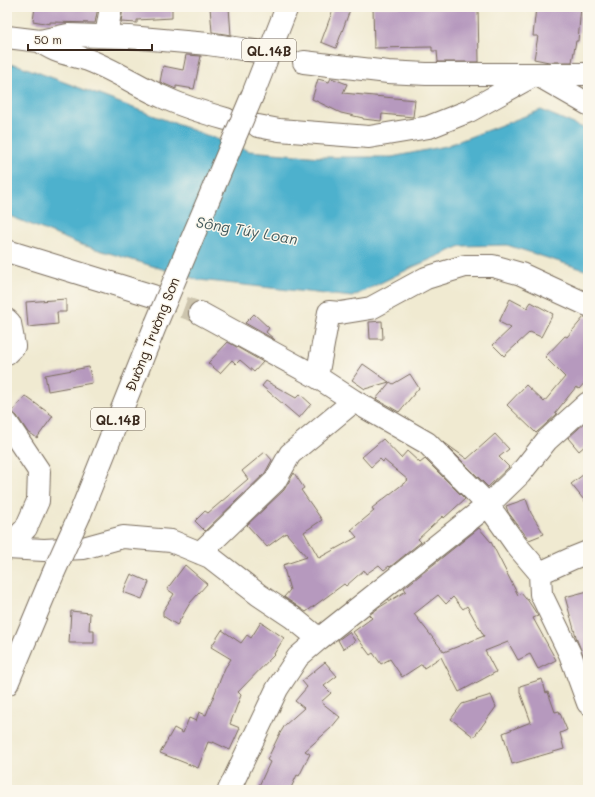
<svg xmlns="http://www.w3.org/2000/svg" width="595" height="797" font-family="Mali,sans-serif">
	<rect width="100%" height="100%" fill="#fbf7ec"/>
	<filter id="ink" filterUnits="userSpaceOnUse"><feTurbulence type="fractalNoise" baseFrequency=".025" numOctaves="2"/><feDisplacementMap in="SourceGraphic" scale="8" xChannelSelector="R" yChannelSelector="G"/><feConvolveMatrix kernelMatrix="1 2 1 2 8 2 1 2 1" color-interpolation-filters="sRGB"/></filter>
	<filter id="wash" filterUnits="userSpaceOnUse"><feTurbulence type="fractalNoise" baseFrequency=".012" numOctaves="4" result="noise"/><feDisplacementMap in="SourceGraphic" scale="16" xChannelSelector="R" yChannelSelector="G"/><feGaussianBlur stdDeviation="0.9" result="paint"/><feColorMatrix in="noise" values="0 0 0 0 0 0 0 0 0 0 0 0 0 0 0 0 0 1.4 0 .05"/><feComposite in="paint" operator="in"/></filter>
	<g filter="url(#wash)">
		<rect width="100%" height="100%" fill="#f0ead1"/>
		<path fill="#4eb1cd" stroke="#446e76" d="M7,64L18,65L249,151L321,157H392L446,146L541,110L588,130V271L507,245L461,246L413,267L352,297L199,280L79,244L7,215Z"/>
		<g id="blocks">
			<path fill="#b699be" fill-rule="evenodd" d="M35,7H98L95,23L50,22V24L33,21Z
				M123,7H172V18L137,20V23L121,22Z
				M210,7H229L231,35L212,32Z
				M334,7H351L336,48L321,42Z
				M373,7H478L479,62H438L437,51H432V47L374,48Z
				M536,7H581L578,41H576L572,62H549L534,59L538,36H533Z
				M186,55L201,56L194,89L176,86V89L160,82L163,66L183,70Z
				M331,78L347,84L343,93L415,100L413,117L382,114L381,121L363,119V118L341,113L312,99L318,79L329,82Z
				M66,299V312H57L58,324L28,327L26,302Z
				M510,299L527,308L531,302L553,314L541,337L530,332L504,356L493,345L511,328L499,322Z
				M254,314L269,328L266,332L275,340L245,323Z
				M584,317H588V379L579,389L576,387L555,413L557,414L536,433L507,405L526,385L544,402L565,377L545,357L565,336L567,337Z
				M382,321L383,339H370L369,322Z
				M228,342L263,362L254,372L240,360L236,364L232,360L220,373L208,363Z
				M363,364L389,382L365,389L352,380Z
				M89,367L92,383L48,391L45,375Z
				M410,374L419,388L399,412L376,399L390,382L393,384Z
				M266,381L296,398L300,394L311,404L299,418L262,386Z
				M25,396L53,416L37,438L27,431L17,416L12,412Z
				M588,420V443L579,451L568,438Z
				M495,434L509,449L499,457L509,467L488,487L442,441L467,459Z
				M383,439L401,458L407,451L420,463L425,459L465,499L444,518L443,516L418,539L421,542L390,567L389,566L384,570L379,565L366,574L364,570L346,586L344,584L306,612L284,597L290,590L283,565L307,557L286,533L267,547L247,525L284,490L294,473L304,488L301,490L322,520L304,532L319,558L357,537L351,530L374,511L372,508L408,480L384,460L383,462L380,459L371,467L362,457Z
				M265,452L272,460L265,473L205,531L195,521L205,511L208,513L248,479L242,471Z
				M588,471V505L571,484Z
				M526,499L531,513L544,534L529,540L508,512L506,506Z
				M479,528L491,542L518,595L521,593L526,599H527L538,616L533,618L556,660L538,669L530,654L518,660L508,642L485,651L496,672L459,692L441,657L424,668L422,664L402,677L390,659L381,664L373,653L370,655L353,632L372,618L369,615L380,607L406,591L404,588ZM438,595L446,604L453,597L463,609L467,606L484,636L444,652L414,614Z
				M185,565L207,584L190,603L177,625L163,616V611L174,594L167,589Z
				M131,574L149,582L142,599L123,592Z
				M588,591V665H587L577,640L565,597Z
				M71,611L90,613L89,630H94V643H69Z
				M261,622L284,638L274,654H275L238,692L241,695L230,724L240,728L230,750L213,742L212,743L208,742L198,768L160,753L174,728L183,733L189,718L196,721L199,712L206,715L225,668L231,659L211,647L222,630L241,643L247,635L251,638Z
				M349,632L355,641L343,649L338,640Z
				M325,662L337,676L324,686L331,693L321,702L340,717L331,728L305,751L310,754L299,776L297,775L290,790H257L270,762L267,760L279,735L285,725L304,708L295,701L307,687L302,681Z
				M542,679L546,693L548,692L555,712L559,711L567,730L560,733L564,749L512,764L503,733L531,722L520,692V686Z
				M491,695L496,707L474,737L451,719L462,704Z"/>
		</g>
	</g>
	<g filter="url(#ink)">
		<use href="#blocks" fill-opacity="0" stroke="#7a6d5d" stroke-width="1"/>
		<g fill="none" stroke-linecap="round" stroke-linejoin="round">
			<path stroke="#ccc4ad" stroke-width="22" stroke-dasharray="22 11" stroke-linecap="butt" d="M153,296L200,313"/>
			<g stroke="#7a6d5d" stroke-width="24">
				<path id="minor" d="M106,36L111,7
					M7,37L40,41L68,35L129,37L208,44L269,53
					M40,41C54,53 71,54 88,60C115,70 139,87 165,98C184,107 205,113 226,119
					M304,62L388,72L426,74H588
					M258,126L279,130L369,137L429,127L469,111L536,74L588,104
					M7,251L153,296
					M200,313L317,377L354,401L427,443L488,505L517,546L540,573L541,594L570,654L588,703
					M7,320L10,323L14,346L7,353
					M317,377L329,312L340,313L371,308L426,278L465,266H493L521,274L588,305
					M7,423L39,471L38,501L26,528L7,548
					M7,548L44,550L83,548L123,537L171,541L210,557L259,595L292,617L319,639
					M200,553L275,481L290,454L354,401
					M540,573L573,558L588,552
					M229,790L277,689L298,657L319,639L488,505L520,474L547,440L588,403"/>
			</g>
			<g stroke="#7a6d5d" stroke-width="24">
				<path id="highway" d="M253,94L287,7
					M80,514L156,324
					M7,684L53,574"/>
			</g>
			<use href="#minor" stroke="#fff" stroke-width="22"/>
			<use href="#highway" stroke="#fff" stroke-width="22"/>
			<g stroke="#7a6d5d" stroke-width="24" stroke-linecap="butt">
				<path id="highway-bridge" d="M156,324L253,94
					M53,574L80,514"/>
			</g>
			<use href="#highway-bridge" stroke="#fff" stroke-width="22"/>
		</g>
	</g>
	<g text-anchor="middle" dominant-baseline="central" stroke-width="3" stroke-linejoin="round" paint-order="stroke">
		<g fill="#fbf7ec" stroke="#75685c" stroke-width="1">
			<rect x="242" y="39" width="54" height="22" rx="3"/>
			<rect x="91" y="408" width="54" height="22" rx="3"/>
		</g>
		<g font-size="13" font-weight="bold" fill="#3b2a1e">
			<text x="269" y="50">QL.14B</text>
			<text x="118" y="419">QL.14B</text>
		</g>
		<g font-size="14" fill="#3b2a1e" stroke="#fbf7ec">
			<text transform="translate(152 334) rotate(-68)">Đường Trường Sơn</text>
		</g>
		<g font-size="15" font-style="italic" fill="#42595b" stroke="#fbf7ec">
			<text transform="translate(247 230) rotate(10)">Sông Túy Loan</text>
		</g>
	</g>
	<rect width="595" height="797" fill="none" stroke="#fbf7ec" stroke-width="24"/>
	<path d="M28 44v6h124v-6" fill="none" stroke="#3b2a1e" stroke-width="2"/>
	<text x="34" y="44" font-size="12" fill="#3b2a1e" stroke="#fbf7ec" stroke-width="3" paint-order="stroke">50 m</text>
</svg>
